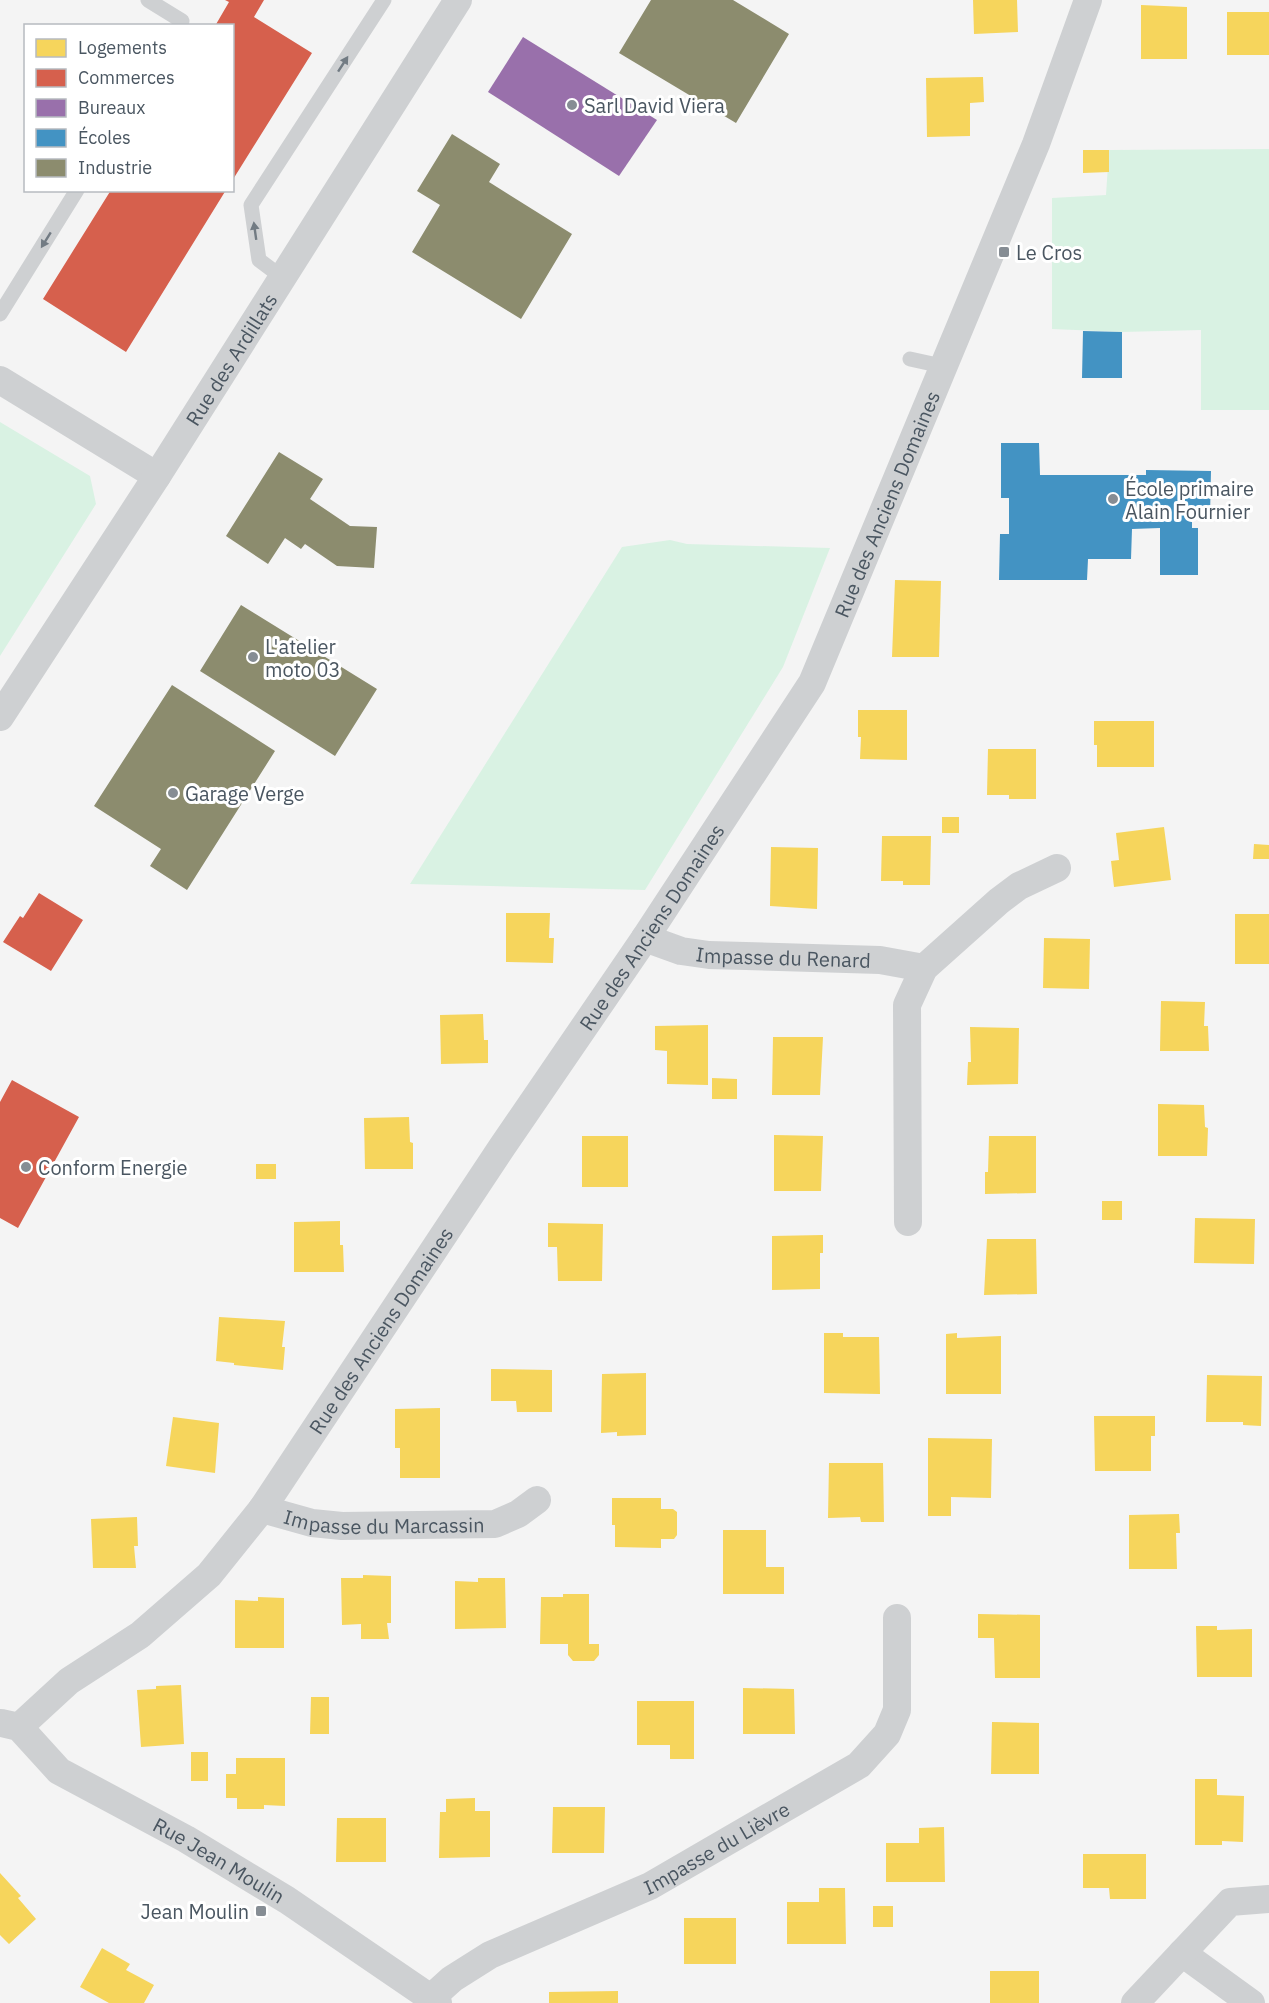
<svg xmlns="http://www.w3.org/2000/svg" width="1269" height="2003" font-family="'IBM Plex Sans',sans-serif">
	<rect width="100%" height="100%" fill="#f4f4f4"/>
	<path fill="#d9f2e3" d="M1269,149V410H1201V330L1122,332L1052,329V198L1106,195L1109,150Z
		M0,422L90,476L96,504L0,656Z
		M670,540L687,544L830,548L783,667L645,890L410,884L622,547Z"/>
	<path fill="#f6d55c" d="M973,0H1017L1018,32L974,34Z
		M1141,5L1187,7V59H1141Z
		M1227,12H1269V55H1227Z
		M983,77L984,102L970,103V136L927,137L926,78Z
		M1083,150H1109V172L1083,173Z
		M895,580L941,581L939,657H892Z
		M858,710H907V760L860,759L861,737H858Z
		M1094,721H1154V767H1097V745H1094Z
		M988,749H1036V799H1009V795H987Z
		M942,817H959V833H942Z
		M1164,827L1171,880L1114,887L1111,861L1119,860L1116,833Z
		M882,836H931L930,885H903V881H881Z
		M1254,844L1269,845V859H1253Z
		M771,847L818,848L817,909L770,906Z
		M506,913H550L549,938H554L553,963L506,962Z
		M1235,914H1269V964H1235Z
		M1044,938L1090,939L1089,989L1043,988Z
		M1161,1001L1205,1002L1204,1026H1208L1209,1051H1160Z
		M483,1014L484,1040H488V1063L441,1064L440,1015Z
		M708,1025V1085L667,1084V1051L655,1050V1026Z
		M970,1027L1019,1028L1018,1084L967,1085L968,1062H971Z
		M773,1037H823L820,1095H772Z
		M712,1078L737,1079V1099H712Z
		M1158,1104L1204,1105L1205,1127L1208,1128L1207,1156H1158Z
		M409,1117L410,1142L413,1143V1169H365L364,1118Z
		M774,1135L823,1136L821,1191H774Z
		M582,1136H628V1187H582Z
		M989,1136H1036V1193L985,1194V1172H988Z
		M256,1164H276V1179H256Z
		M1102,1201H1122V1220H1102Z
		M1195,1218L1255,1219L1254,1264L1194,1263Z
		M340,1221V1245H343L344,1272H294V1222Z
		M548,1223L603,1224L602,1281H558L557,1247H548Z
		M823,1235V1253H820V1289L772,1290V1236Z
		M987,1239H1036L1037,1294L984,1295Z
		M219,1317L285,1321L282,1347H285L283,1370L234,1365V1363L216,1361Z
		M824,1333H843V1337H879L880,1394L824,1393Z
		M957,1333V1338L1001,1336V1394H946V1334Z
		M491,1369L552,1370V1412H517L516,1401H491Z
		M646,1373V1435L617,1436V1432L601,1433L602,1374Z
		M1207,1375L1262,1376L1261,1426L1243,1425V1422H1206Z
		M440,1408V1478H400V1448H395V1409Z
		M1094,1416H1155V1436H1151V1471H1095Z
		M173,1417L219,1423L215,1473L166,1466Z
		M928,1438L992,1439L991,1498L951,1497V1516H928Z
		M829,1463H883L884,1522H861L860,1517L828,1518Z
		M612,1498H661V1509H673L677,1512V1535L674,1539H661V1548L615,1547V1525H612Z
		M1179,1514L1180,1533H1176L1177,1569H1129V1515Z
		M137,1517L138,1546H134L136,1568H93L91,1519Z
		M723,1530H766V1567H784V1594H723Z
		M363,1575L391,1576V1623H387L389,1639H361V1624L342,1625L341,1578H363Z
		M478,1578H505L506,1628L455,1629V1581L478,1582Z
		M563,1594H589V1644H599V1655L594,1661H573L568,1655V1644H540L541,1597H563Z
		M258,1597L284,1598V1648H235V1600L258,1601Z
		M978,1614L1040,1615V1678H995L994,1638H978Z
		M1196,1626H1217V1630L1252,1629V1677H1197Z
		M181,1685L184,1744L141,1747L137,1690L156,1689V1686Z
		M743,1688L794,1689L795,1734H743Z
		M311,1697H329V1734H310Z
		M637,1701H694V1759H670V1745H637Z
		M992,1722L1039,1723V1774H991Z
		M191,1752H208V1781H191Z
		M236,1758H285V1806L264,1805V1809H237V1798H226V1774H236Z
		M1195,1779H1217V1795L1244,1796L1243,1842L1222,1841V1845H1195Z
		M475,1798V1811H490V1857L439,1858L440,1812H446V1799Z
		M553,1807H605L604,1853H552Z
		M337,1818H386V1862H336Z
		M944,1827L945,1882H886V1843H919V1828Z
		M1083,1854H1146V1899H1110L1109,1888H1083Z
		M0,1873L21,1896L18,1898L36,1919L9,1944L0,1935Z
		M819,1888H845L846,1944H787V1902H819Z
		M873,1906H893V1927H873Z
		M684,1918H736V1964H684Z
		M102,1948L130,1964L126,1970L154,1985L144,2003H109L80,1987Z
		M990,1971H1039V2003H990Z
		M618,1991V2003H549V1992Z"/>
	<path fill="#d6604d" d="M225,0H264L254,17L312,53L232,181V26H215L229,2Z
		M111,190H226L126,352L43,299Z
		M39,893L83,920L51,971L3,942L20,916L23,918Z
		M12,1080L79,1117L18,1228L0,1218V1102Z"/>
	<path fill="#9970ab" d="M523,37L657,120L619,176L488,92Z"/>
	<path fill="#4393c3" d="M1083,331L1122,332V378H1082Z
		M1001,443H1039L1040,475H1146V470L1211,471L1210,516H1192V528H1198V575H1160V528L1132,529L1131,559H1088L1087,580H999L1000,534H1009V498H1001Z"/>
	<path fill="#8c8c6e" d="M651,0H733L789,34L736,123L619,53Z
		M452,134L500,164L489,182L572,234L521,319L412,252L440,205L417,191Z
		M279,452L323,479L310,499L350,526L377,527L374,568L337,566L305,544L301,549L285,538L268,564L226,536Z
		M241,605L377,689L335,756L200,671Z
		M172,685L275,751L187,890L150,866L161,849L94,806Z"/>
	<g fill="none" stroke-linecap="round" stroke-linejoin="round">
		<path stroke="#ced0d2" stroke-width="15" d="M148,0L182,21L179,26
			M283,278L259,260L251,205L384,0
			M0,314L77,190
			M910,359L942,366"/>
		<g stroke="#ced0d2" stroke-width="28">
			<path d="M0,380L157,476"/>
			<path id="s1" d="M0,717L157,476L458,0"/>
			<path id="s2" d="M645,938L681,951L709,955L880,960L924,968"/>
			<path d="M908,1222L907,1005L924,968L999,901L1019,886L1057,868"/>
			<path id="s3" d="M262,1509L312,1523L342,1526L495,1524L518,1514L537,1500"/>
			<path id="s4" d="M1,1723L19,1727L59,1771L186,1839L287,1900L438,2003"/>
			<path id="s5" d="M19,1727L69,1681L140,1635L209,1575L262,1509L502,1147L645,938L812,683L1036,144L1088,0"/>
			<path d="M1182,1953L1251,2003"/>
			<path id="s6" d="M431,1998L452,1979L490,1955L650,1886L859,1765L887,1734L897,1710V1618"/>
			<path d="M1135,2003L1230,1902L1269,1899"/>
		</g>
	</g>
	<defs><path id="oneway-solid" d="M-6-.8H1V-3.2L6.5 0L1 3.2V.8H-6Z" transform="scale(1.5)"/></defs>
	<g fill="#727b83">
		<use href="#oneway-solid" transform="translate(343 64) rotate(-57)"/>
		<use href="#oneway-solid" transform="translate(255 231) rotate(-98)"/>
		<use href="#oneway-solid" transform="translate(46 240) rotate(122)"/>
	</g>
	<g fill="#868d94" stroke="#fff" stroke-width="2">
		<circle cx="572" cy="105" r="6"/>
		<rect x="998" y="246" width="12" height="12" rx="3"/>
		<circle cx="1113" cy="499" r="6"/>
		<circle cx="253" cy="657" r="6"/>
		<circle cx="173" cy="793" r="6"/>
		<circle cx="26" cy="1167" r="6"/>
		<rect x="255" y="1905" width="12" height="12" rx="3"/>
	</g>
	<g text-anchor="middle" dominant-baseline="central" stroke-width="6" stroke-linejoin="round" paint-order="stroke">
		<g font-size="20" fill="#4a5661" stroke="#fff" text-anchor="start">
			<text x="584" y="105">Sarl David Viera</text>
			<text x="1016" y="252">Le Cros</text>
			<text x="1125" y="488">École primaire<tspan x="1125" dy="23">Alain Fournier</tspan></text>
			<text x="265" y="646">L'atelier<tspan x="265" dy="23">moto 03</tspan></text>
			<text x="185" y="793">Garage Verge</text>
			<text x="38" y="1167">Conform Energie</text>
			<text x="249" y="1911" text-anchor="end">Jean Moulin</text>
		</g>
		<g font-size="20" fill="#4a5661" stroke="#fff">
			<text stroke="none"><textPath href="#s1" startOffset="426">Rue des Ardillats</textPath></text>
			<text stroke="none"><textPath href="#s5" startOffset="1515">Rue des Anciens Domaines</textPath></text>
			<text stroke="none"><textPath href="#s5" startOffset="1029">Rue des Anciens Domaines</textPath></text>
			<text stroke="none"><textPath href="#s2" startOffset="141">Impasse du Renard</textPath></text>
			<text stroke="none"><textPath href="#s5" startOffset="543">Rue des Anciens Domaines</textPath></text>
			<text stroke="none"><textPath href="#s3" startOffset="124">Impasse du Marcassin</textPath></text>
			<text stroke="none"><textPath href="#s6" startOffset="324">Impasse du Lièvre</textPath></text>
			<text stroke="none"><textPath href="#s4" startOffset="261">Rue Jean Moulin</textPath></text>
		</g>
	</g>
	<rect x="24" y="24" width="210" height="168" fill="#ffffff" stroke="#b7bbc0" stroke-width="1.5"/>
	<rect x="36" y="39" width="30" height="18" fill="#f6d55c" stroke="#b7bbc0" stroke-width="1.5"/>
	<text x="78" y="54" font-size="18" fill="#4a5661">Logements</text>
	<rect x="36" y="69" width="30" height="18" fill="#d6604d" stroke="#b7bbc0" stroke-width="1.5"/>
	<text x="78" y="84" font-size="18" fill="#4a5661">Commerces</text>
	<rect x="36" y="99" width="30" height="18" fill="#9970ab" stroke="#b7bbc0" stroke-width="1.5"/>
	<text x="78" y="114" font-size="18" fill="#4a5661">Bureaux</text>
	<rect x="36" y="129" width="30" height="18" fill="#4393c3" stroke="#b7bbc0" stroke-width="1.5"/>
	<text x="78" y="144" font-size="18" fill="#4a5661">Écoles</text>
	<rect x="36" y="159" width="30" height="18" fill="#8c8c6e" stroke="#b7bbc0" stroke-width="1.5"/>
	<text x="78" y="174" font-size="18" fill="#4a5661">Industrie</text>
</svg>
